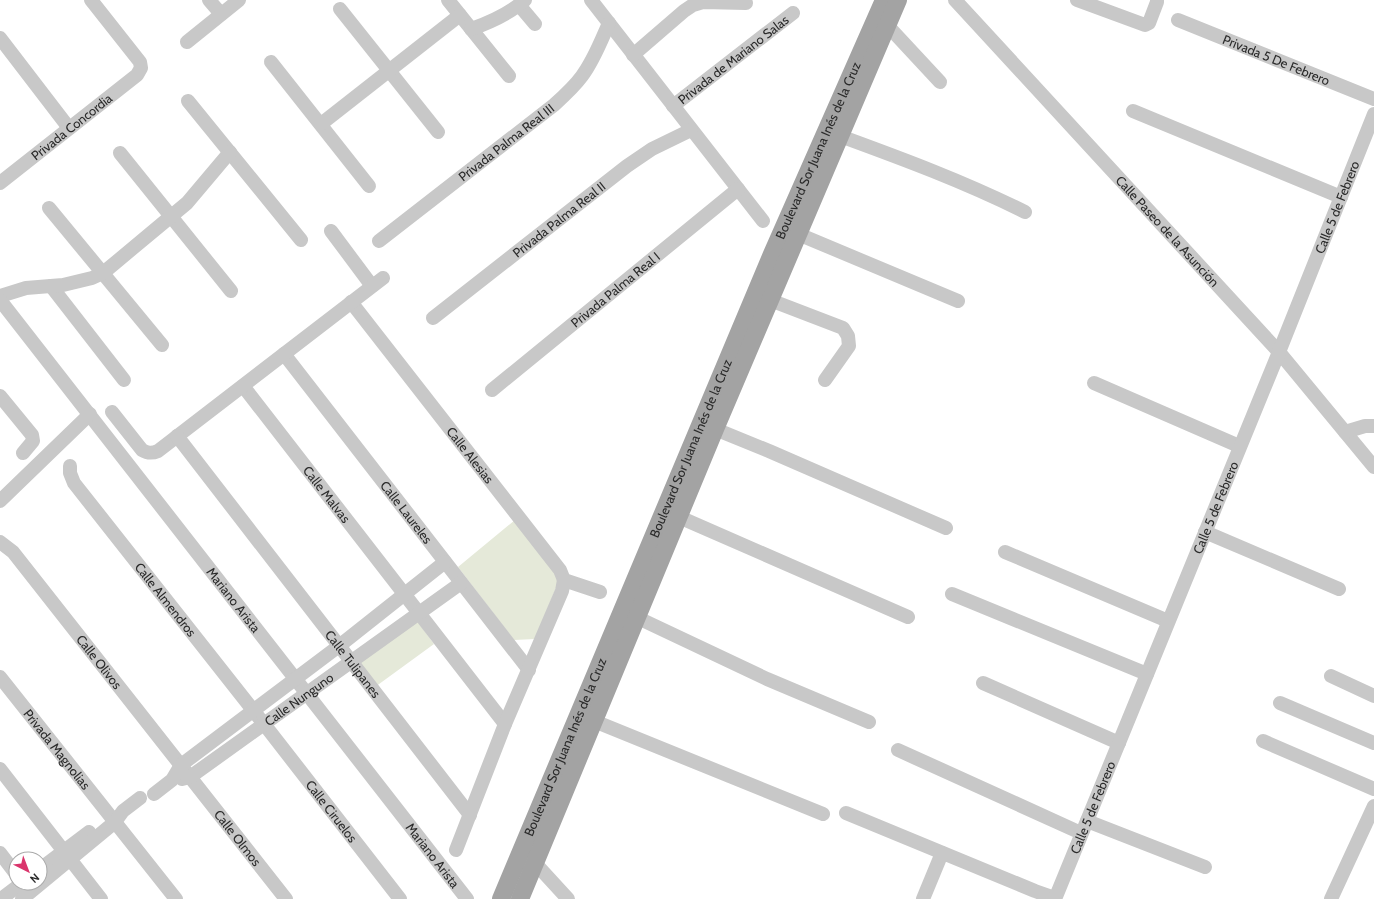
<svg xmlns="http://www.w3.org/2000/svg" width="1374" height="899" font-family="Cabin,sans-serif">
	<rect width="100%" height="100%" fill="#fff"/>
	<path fill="#e5e9d9" d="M515,520L560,578L535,639L514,640L458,567Z
		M415,618L434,644L375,687L356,662Z"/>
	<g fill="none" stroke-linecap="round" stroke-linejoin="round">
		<g stroke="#c8c8c8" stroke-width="14">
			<path d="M209,0L221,14"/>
			<path d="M448,0L509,76"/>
			<path d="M591,0L763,221"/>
			<path id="s1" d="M955,0L1279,352L1374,467"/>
			<path d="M1077,0L1145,25L1149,23L1157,2V0"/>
			<path d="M519,5L535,24"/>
			<path d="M340,9L438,132"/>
			<path id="s2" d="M1178,20L1374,99"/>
			<path d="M887,25L940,82"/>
			<path d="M471,29C491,22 509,14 525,0"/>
			<path d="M0,38L69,128"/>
			<path d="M187,42L239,0"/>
			<path d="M633,55L684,11L693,5L703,2L746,3"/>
			<path d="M271,62L369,186"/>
			<path d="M188,101L301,240"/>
			<path id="s3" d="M673,106L793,13"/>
			<path d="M1133,111L1341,197"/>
			<path d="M321,124L460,15"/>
			<path d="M840,136C903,159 965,182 1025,212"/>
			<path d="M120,153L231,291"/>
			<path id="s4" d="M0,183L137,75L141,68L140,62L91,0"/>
			<path d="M49,208L162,345"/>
			<path d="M331,231L372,286"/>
			<path d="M798,234L958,301"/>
			<path id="s5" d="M379,241L554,105C564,96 574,87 582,76C594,60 601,41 609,23"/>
			<path d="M51,286L124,380"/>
			<path d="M0,296L26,288L63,285L92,278L103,273L187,203L230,152"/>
			<path id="s6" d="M0,300L467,899"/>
			<path d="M770,300L843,328L848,336L849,346L825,380"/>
			<path id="s7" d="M351,302L560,570L564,580L600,592"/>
			<path id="s8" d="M433,318L627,166L652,149L691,130"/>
			<path id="s9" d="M284,354L529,670"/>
			<path d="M1094,383L1239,446"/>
			<path id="s10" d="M243,386L505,724"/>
			<path id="s11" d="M492,390L738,189"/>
			<path d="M0,396L32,435L33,441L23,453"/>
			<path d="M112,412L142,450C147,453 151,454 158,451L383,278"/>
			<path d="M715,429L769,451L946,528"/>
			<path d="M1345,432L1365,426H1374"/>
			<path id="s12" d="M177,436L470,815"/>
			<path id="s13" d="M70,466V473L74,483L264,724L400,899"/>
			<path d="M0,501L90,414"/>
			<path d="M679,517L908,617"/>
			<path d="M1205,532L1339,589"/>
			<path id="s14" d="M0,542L13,552L286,899"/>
			<path d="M1005,552L1168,621"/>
			<path d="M952,594L1147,674"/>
			<path d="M638,618L767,679L869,722"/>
			<path d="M1331,676L1374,696"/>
			<path id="s15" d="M0,677L176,899"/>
			<path d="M983,683L1119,743"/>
			<path d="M1280,703L1374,743"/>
			<path d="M594,721L823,814"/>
			<path d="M1263,741L1374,789"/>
			<path d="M898,750L1081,833"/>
			<path d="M0,769L101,899"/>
			<path id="s16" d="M182,779L190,777L461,583"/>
			<path d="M154,794L172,780L181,765L339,646L445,562"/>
			<path d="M846,813L1035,891L1055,898"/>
			<path d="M1087,821L1205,867"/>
			<path d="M456,850L505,724L562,591L564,580"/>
			<path d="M0,853L16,874"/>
			<path d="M535,863L568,899"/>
			<path d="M40,869L89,832"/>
			<path d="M1,899L22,883"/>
			<path d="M22,899L115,822L123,811L140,798"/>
			<path d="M923,899L942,853"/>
			<path id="s17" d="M1055,899L1279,352L1374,114"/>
			<path d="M1331,899L1374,806"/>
		</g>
		<g stroke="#a3a3a3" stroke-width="18">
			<path id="s18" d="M501,899L772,254L884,0"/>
			<path d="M520,899L715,429L898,0"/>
		</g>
	</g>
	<g text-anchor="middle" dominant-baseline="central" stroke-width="4" stroke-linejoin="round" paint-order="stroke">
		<g font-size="13" fill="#2b2b2b" stroke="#fff">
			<text stroke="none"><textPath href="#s2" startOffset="106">Privada 5 De Febrero</textPath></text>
			<text stroke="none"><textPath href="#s3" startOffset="76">Privada de Mariano Salas</textPath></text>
			<text stroke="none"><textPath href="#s4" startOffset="91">Privada Concordia</textPath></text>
			<text stroke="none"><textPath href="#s5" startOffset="161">Privada Palma Real III</textPath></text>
			<text stroke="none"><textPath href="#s18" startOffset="813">Boulevard Sor Juana Inés de la Cruz</textPath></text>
			<text stroke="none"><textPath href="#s17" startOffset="747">Calle 5 de Febrero</textPath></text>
			<text stroke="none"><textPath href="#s8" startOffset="160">Privada Palma Real II</textPath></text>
			<text stroke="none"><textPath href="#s1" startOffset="314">Calle Paseo de la Asunción</textPath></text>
			<text stroke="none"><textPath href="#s11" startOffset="159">Privada Palma Real I</textPath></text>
			<text stroke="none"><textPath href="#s18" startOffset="489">Boulevard Sor Juana Inés de la Cruz</textPath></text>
			<text stroke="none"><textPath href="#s7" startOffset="194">Calle Alesias</textPath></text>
			<text stroke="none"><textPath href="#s10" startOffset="137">Calle Malvas</textPath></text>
			<text stroke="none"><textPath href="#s17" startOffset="423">Calle 5 de Febrero</textPath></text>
			<text stroke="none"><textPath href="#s9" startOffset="200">Calle Laureles</textPath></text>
			<text stroke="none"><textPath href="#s13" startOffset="166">Calle Almendros</textPath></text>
			<text stroke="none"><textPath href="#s6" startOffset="380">Mariano Arista</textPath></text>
			<text stroke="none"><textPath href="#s14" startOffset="156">Calle Olivos</textPath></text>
			<text stroke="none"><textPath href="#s12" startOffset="288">Calle Tulipanes</textPath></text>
			<text stroke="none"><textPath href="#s16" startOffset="142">Calle Nunguno</textPath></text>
			<text stroke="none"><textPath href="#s18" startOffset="165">Boulevard Sor Juana Inés de la Cruz</textPath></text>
			<text stroke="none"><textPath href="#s15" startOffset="92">Privada Magnolias</textPath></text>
			<text stroke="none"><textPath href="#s17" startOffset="99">Calle 5 de Febrero</textPath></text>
			<text stroke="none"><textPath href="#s13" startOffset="435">Calle Ciruelos</textPath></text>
			<text stroke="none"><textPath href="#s14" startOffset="380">Calle Olmos</textPath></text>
			<text stroke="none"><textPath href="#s6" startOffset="704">Mariano Arista</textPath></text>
		</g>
	</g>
	<g transform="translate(28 871) rotate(138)"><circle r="19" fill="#ffffff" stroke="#aaaaaa"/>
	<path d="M0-3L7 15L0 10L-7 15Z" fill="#da356c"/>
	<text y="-6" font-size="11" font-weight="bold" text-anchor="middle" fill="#2b2b2b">N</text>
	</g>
</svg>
